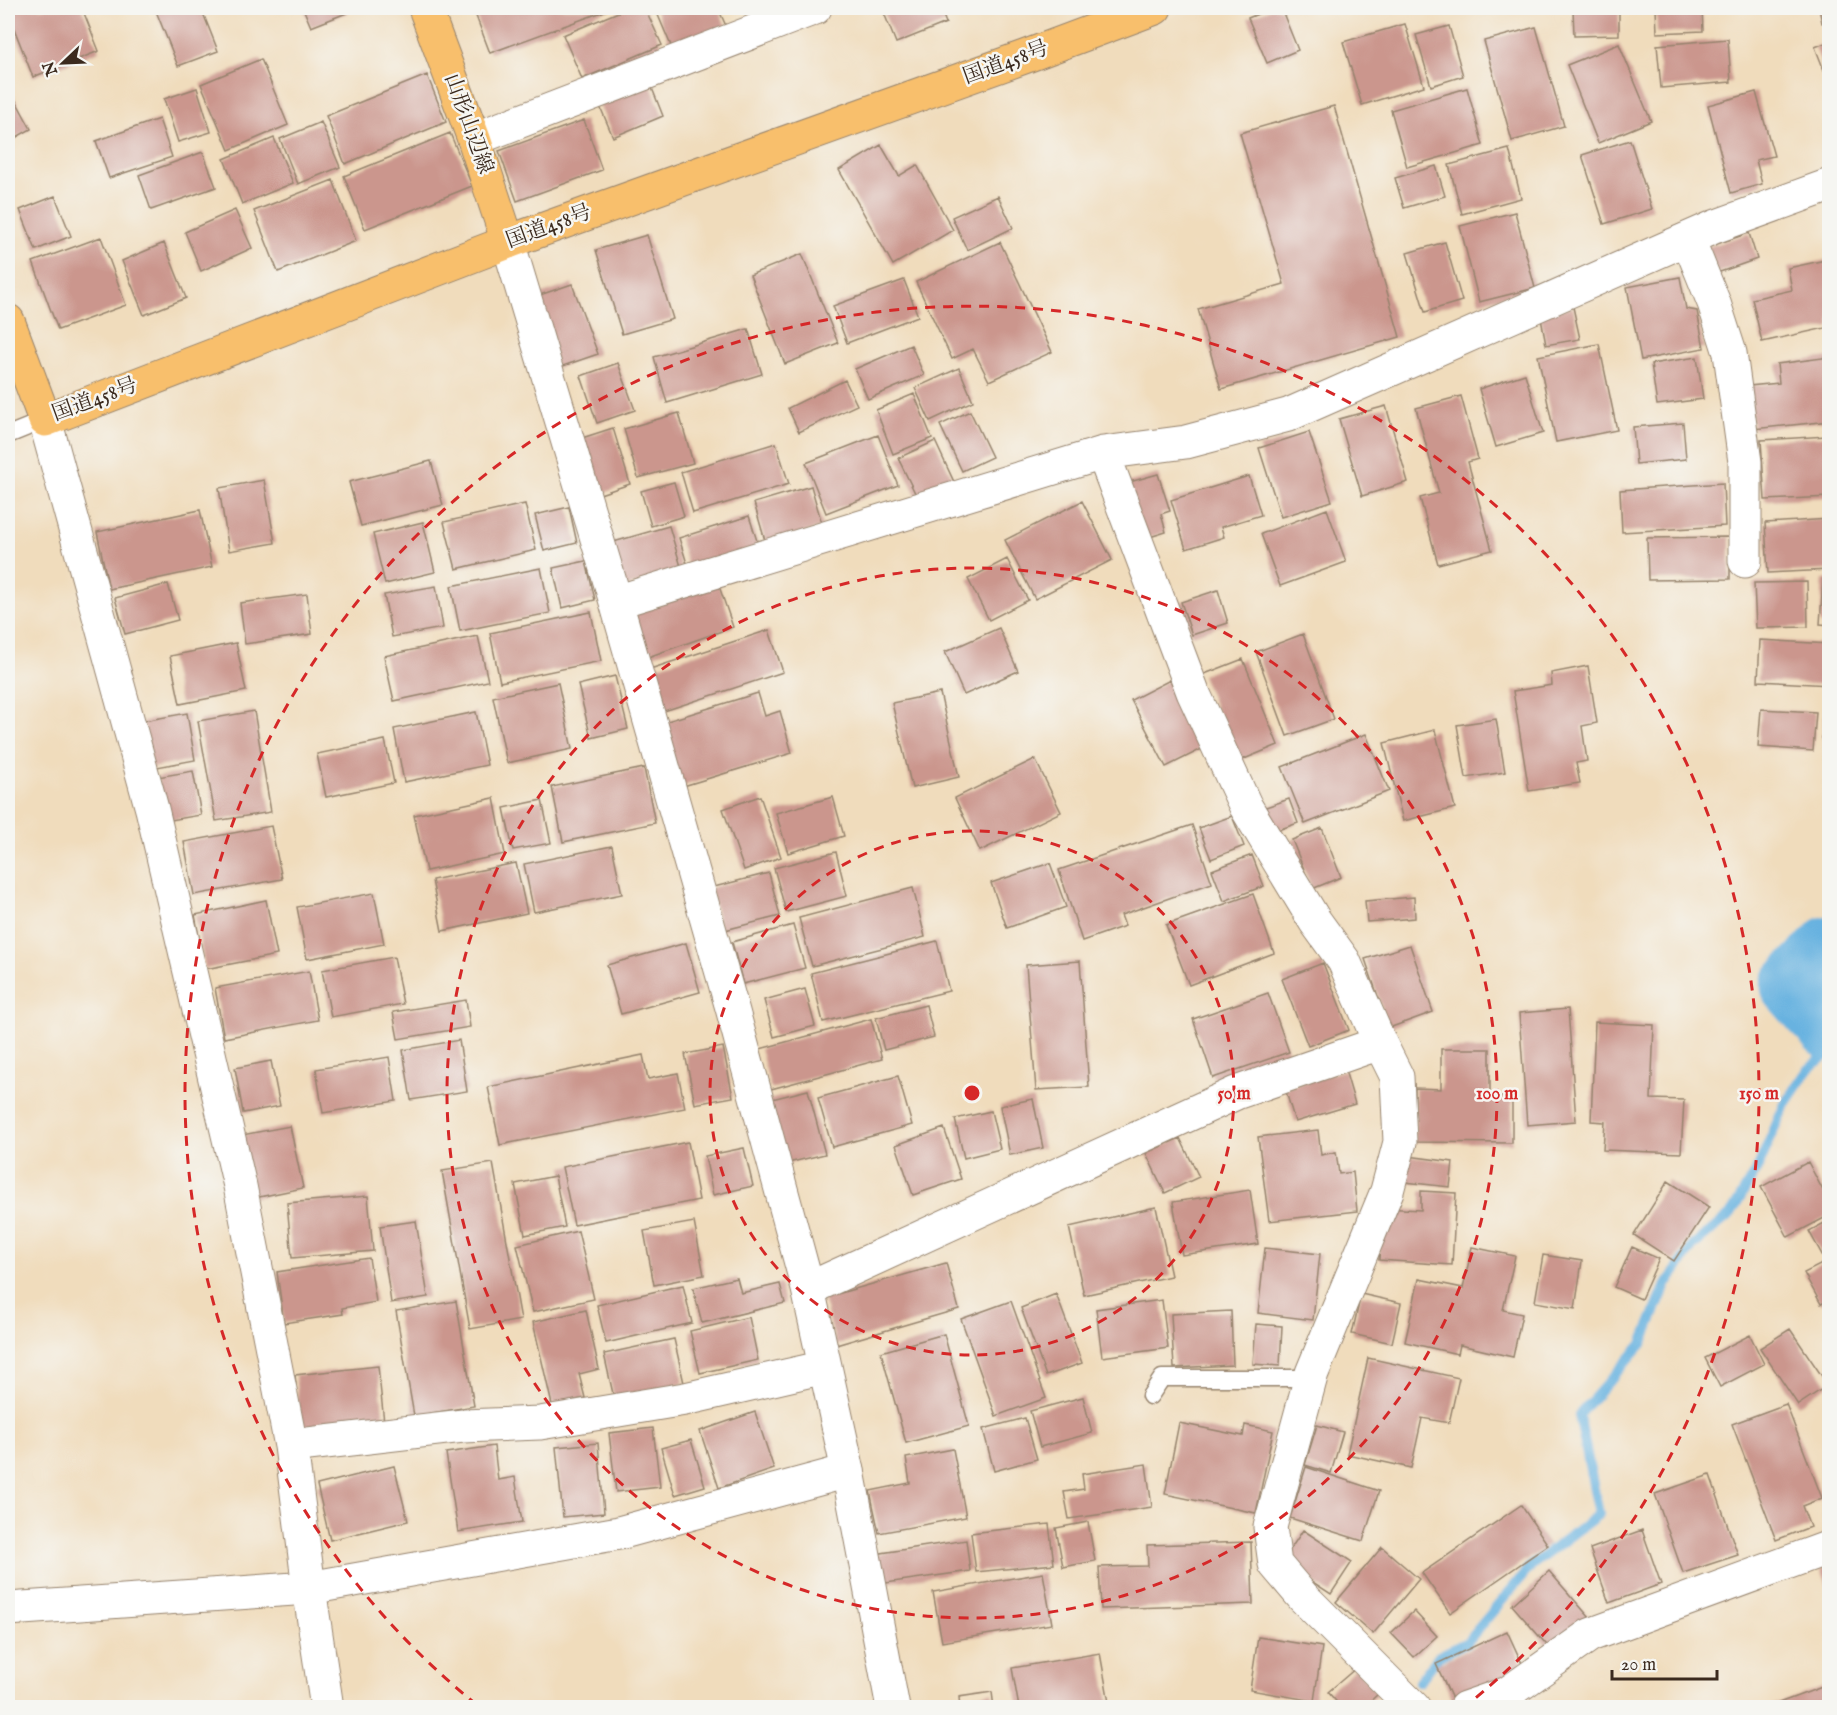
<svg xmlns="http://www.w3.org/2000/svg" width="1837" height="1715" font-family="'IM FELL English','Noto Serif JP',serif">
	<rect width="100%" height="100%" fill="#f6f6f2"/>
	<filter id="ink" filterUnits="userSpaceOnUse"><feTurbulence type="fractalNoise" baseFrequency=".0167" numOctaves="2"/><feDisplacementMap in="SourceGraphic" scale="12" xChannelSelector="R" yChannelSelector="G"/><feConvolveMatrix kernelMatrix="1 2 1 2 8 2 1 2 1" color-interpolation-filters="sRGB"/></filter>
	<filter id="wash" filterUnits="userSpaceOnUse"><feTurbulence type="fractalNoise" baseFrequency=".008" numOctaves="4" result="noise"/><feDisplacementMap in="SourceGraphic" scale="24" xChannelSelector="R" yChannelSelector="G"/><feGaussianBlur stdDeviation="1.35" result="paint"/><feColorMatrix in="noise" values="0 0 0 0 0 0 0 0 0 0 0 0 0 0 0 0 0 1.4 0 .05"/><feComposite in="paint" operator="in"/></filter>
	<g filter="url(#wash)">
		<rect width="100%" height="100%" fill="#f0dcbc"/>
		<g fill="none" stroke-linecap="round" stroke-linejoin="round">
			<path stroke="#67b2e0" stroke-width="10" d="M1419,1682L1439,1656L1467,1642L1532,1565L1599,1514L1579,1415L1642,1344L1666,1285L1693,1246L1731,1214L1759,1165L1785,1104L1807,1071L1830,1051"/>
			<path stroke="#67b2e0" stroke-width="63" d="M1830,947L1792,986L1830,1029"/>
		</g>
		<g id="blocks">
			<path fill="#cb968d" d="M8,8H82L99,51L33,77L8,13Z
				M166,8H201L218,51L178,66L156,11Z
				M303,8H347L349,12L311,27Z
				M473,8H613L490,53Z
				M628,8H645L662,45L582,79L563,35Z
				M655,8H718L726,26L672,48Z
				M882,8H940L946,23L896,43Z
				M1273,8H1281L1298,50L1267,63L1248,18Z
				M1573,8H1619V35L1574,36Z
				M1656,8H1702L1703,31L1657,33Z
				M1819,8H1830V22L1822,23Z
				M1405,24L1424,86L1362,105L1343,42Z
				M1449,26L1463,76L1431,86L1416,35Z
				M1536,27L1564,126L1512,141L1484,41Z
				M1728,39L1731,82L1661,88L1657,45Z
				M1830,41V83H1829L1815,47Z
				M1619,44L1651,121L1598,143L1567,65Z
				M261,59L288,125L229,150L201,84Z
				M427,75L446,122L345,164L326,116Z
				M650,83L663,116L613,137L599,104Z
				M8,86L31,129L8,142Z
				M197,88L211,132L178,142L164,99Z
				M1467,88L1483,145L1407,167L1391,110Z
				M1756,92L1774,156L1756,160L1762,184L1731,193L1708,105Z
				M1334,106L1400,337L1221,389L1198,309L1284,284L1240,133Z
				M159,119L172,157L109,178L96,141Z
				M584,120L602,170L517,201L499,151Z
				M321,122L340,167L298,184L280,139Z
				M450,133L472,186L365,229L344,176Z
				M274,138L293,183L242,204L224,159Z
				M1630,140L1652,209L1604,224L1582,155Z
				M881,145L899,176L917,165L953,230L893,265L839,170Z
				M1509,149L1521,198L1462,214L1449,165Z
				M203,152L216,187L151,210L139,175Z
				M1436,166L1445,196L1404,208L1395,178Z
				M333,180L356,241L278,272L254,211Z
				M55,196L71,236L36,250L20,210Z
				M998,196L1013,228L967,250L952,217Z
				M235,210L252,248L201,271L185,232Z
				M1515,212L1535,288L1479,302L1460,226Z
				M1749,233L1757,259L1717,273L1708,247Z
				M647,235L673,319L622,334L596,250Z
				M101,237L126,305L58,330L33,262Z
				M1000,242L1052,352L989,381L973,349L952,359L916,282Z
				M1445,242L1462,301L1425,312L1407,253Z
				M164,243L186,298L144,315L122,261Z
				M802,254L838,343L785,364L750,275Z
				M1830,259V327L1762,342L1752,299L1792,290L1788,268Z
				M1680,277L1686,309L1697,311L1704,348L1641,360L1627,287Z
				M904,280L918,316L847,343L833,306Z
				M572,284L598,354L557,368L531,298Z
				M1573,307L1580,339L1546,345L1540,313Z
				M748,329L762,374L667,403L654,357Z
				M1599,344L1617,430L1556,442L1538,356Z
				M911,345L924,375L868,399L855,369Z
				M1697,357L1703,399L1657,405L1651,364Z
				M1830,357V421L1753,429L1749,386L1779,383L1777,364Z
				M618,363L635,410L597,423L581,376Z
				M959,368L973,401L930,421L915,388Z
				M1525,374L1543,433L1496,447L1479,389Z
				M845,380L857,405L799,432L788,408Z
				M914,394L932,438L893,454L876,410Z
				M1461,396L1478,459L1468,462L1492,550L1438,564L1420,498L1439,493L1416,408Z
				M1386,406L1408,482L1362,496L1339,419Z
				M970,411L992,457L962,471L940,425Z
				M679,413L693,463L638,478L624,429Z
				M1683,423L1686,459L1636,464L1633,427Z
				M613,428L630,484L600,494L582,438Z
				M1309,432L1332,501L1281,517L1259,448Z
				M878,435L898,485L826,513L806,463Z
				M1827,436L1830,497L1765,500L1761,440Z
				M935,441L954,482L918,499L898,458Z
				M776,443L789,484L693,513L681,472Z
				M431,461L443,505L361,526L349,482Z
				M1158,474L1170,511L1161,514L1166,532L1143,539L1126,483Z
				M1249,476L1261,515L1221,527L1224,537L1186,549L1171,500Z
				M264,480L275,543L229,551L219,488Z
				M674,482L684,516L651,526L641,491Z
				M1723,483L1725,526L1622,532L1620,490Z
				M811,486L823,527L766,544L754,503Z
				M1082,501L1112,560L1035,599L1005,540Z
				M525,504L536,550L456,569L444,522Z
				M569,507L577,543L544,551L535,515Z
				M1327,509L1346,562L1280,586L1261,534Z
				M200,510L212,567L109,589L97,532Z
				M749,516L759,547L689,570L679,538Z
				M1830,519V570L1768,573L1765,523Z
				M423,522L435,572L385,584L373,534Z
				M669,526L682,570L623,588L610,543Z
				M1730,537V579L1648,580L1647,538Z
				M1007,559L1028,600L989,620L968,579Z
				M586,561L595,600L562,608L553,568Z
				M541,568L550,613L460,631L451,586Z
				M1823,579H1830V625L1820,624Z
				M1807,582L1808,627L1756,628L1754,583Z
				M718,583L733,627L648,657L633,614Z
				M168,584L178,620L125,634L115,598Z
				M436,586L443,628L392,637L384,595Z
				M1218,590L1228,623L1192,635L1181,602Z
				M307,594L312,634L245,644L240,603Z
				M591,612L601,661L500,682L490,633Z
				M999,628L1018,671L964,695L945,652Z
				M769,630L783,672L661,712L647,670Z
				M1303,634L1334,719L1287,736L1256,652Z
				M478,636L488,681L394,701L384,656Z
				M1760,640L1830,644V685L1758,681Z
				M236,643L246,691L180,704L170,656Z
				M1243,659L1278,745L1237,762L1202,675Z
				M1588,666L1597,723L1582,726L1587,761L1576,763L1580,783L1529,791L1513,691L1552,685L1551,673Z
				M615,676L628,729L591,738L578,685Z
				M1170,680L1204,748L1166,767L1131,700Z
				M558,683L572,749L507,763L493,697Z
				M758,693L765,716L780,711L792,753L680,787L661,723Z
				M940,693L959,777L912,788L892,703Z
				M1827,698L1830,699V739L1822,738Z
				M1761,709L1816,712L1813,751L1758,747Z
				M254,711L271,812L216,821L198,721Z
				M476,712L487,765L404,782L394,729Z
				M187,713L195,760L152,768L143,721Z
				M1496,719L1505,772L1466,778L1457,725Z
				M1435,730L1455,808L1403,821L1384,743Z
				M1366,734L1389,791L1305,824L1282,767Z
				M385,740L394,783L326,797L317,754Z
				M1035,759L1061,812L980,851L955,798Z
				M644,768L655,823L563,842L552,787Z
				M193,771L201,815L165,821L157,777Z
				M760,796L781,857L744,870L723,809Z
				M833,797L844,836L788,853L776,813Z
				M494,798L505,854L426,871L414,815Z
				M1289,799L1298,823L1272,832L1263,808Z
				M542,800L551,843L513,850L504,808Z
				M1232,816L1244,846L1211,859L1199,828Z
				M1192,825L1212,883L1121,915L1125,926L1082,941L1059,870Z
				M271,826L282,879L194,895L184,842Z
				M1322,828L1341,877L1312,889L1292,840Z
				M612,846L622,894L534,912L524,864Z
				M836,852L847,896L786,912L774,868Z
				M1252,855L1264,886L1224,901L1212,870Z
				M516,863L527,913L442,931L432,880Z
				M1050,863L1066,907L1007,928L991,883Z
				M769,873L780,916L721,931L710,888Z
				M913,888L925,937L812,966L799,918Z
				M374,893L384,944L307,959L297,907Z
				M1253,894L1274,953L1189,985L1166,925Z
				M1414,897L1415,918L1367,922L1365,901Z
				M266,900L277,955L205,969L195,915Z
				M793,925L805,968L743,984L732,942Z
				M937,941L949,991L823,1022L811,973Z
				M686,943L700,992L621,1014L607,965Z
				M1410,945L1433,1012L1389,1028L1365,959Z
				M394,957L403,1004L331,1017L322,970Z
				M1080,961L1089,1087L1036,1090L1026,965Z
				M1323,963L1349,1030L1308,1046L1282,979Z
				M309,971L318,1020L224,1038L215,988Z
				M805,989L815,1026L774,1037L764,1000Z
				M1268,993L1289,1052L1213,1078L1193,1019Z
				M466,1000L470,1027L398,1039L393,1012Z
				M926,1005L934,1037L884,1050L876,1018Z
				M1568,1009L1576,1121L1527,1125L1519,1013Z
				M871,1019L882,1059L771,1089L760,1049Z
				M1595,1022L1654,1025L1651,1099L1684,1100L1681,1153L1603,1150L1605,1122L1591,1121Z
				M459,1040L467,1091L411,1100L403,1050Z
				M723,1047L733,1097L695,1104L685,1054Z
				M1441,1049H1490V1097H1512V1143L1415,1142V1088L1441,1089Z
				M643,1055L648,1079L678,1073L685,1108L500,1145L488,1087Z
				M389,1057L396,1101L323,1113L316,1069Z
				M271,1061L280,1106L243,1113L235,1068Z
				M1345,1070L1355,1104L1295,1122L1285,1088Z
				M898,1076L912,1125L832,1147L818,1098Z
				M808,1090L825,1154L784,1164L768,1100Z
				M1033,1099L1043,1148L1010,1155L1000,1106Z
				M991,1111L1000,1149L964,1158L955,1119Z
				M290,1126L303,1188L254,1198L242,1135Z
				M944,1128L961,1179L913,1195L896,1145Z
				M1318,1130L1321,1155L1336,1152L1339,1174L1353,1172L1357,1211L1269,1221L1258,1137Z
				M1180,1138L1199,1177L1165,1193L1146,1153Z
				M688,1142L699,1200L574,1225L562,1167Z
				M744,1148L753,1186L713,1195L705,1156Z
				M1408,1156L1453,1162L1450,1187L1405,1182Z
				M1808,1162L1830,1204V1215L1788,1237L1761,1187Z
				M493,1163L521,1320L470,1329L442,1171Z
				M555,1176L565,1227L525,1235L515,1184Z
				M1668,1181L1709,1207L1674,1261L1634,1235Z
				M1250,1190L1258,1244L1182,1255L1173,1202Z
				M1421,1191L1456,1193L1452,1265L1379,1260L1382,1208L1421,1210Z
				M368,1196L373,1251L292,1258L287,1203Z
				M1156,1207L1171,1276L1084,1295L1069,1227Z
				M1830,1220V1300L1821,1304L1804,1273L1826,1262L1809,1231Z
				M416,1221L428,1297L391,1303L380,1226Z
				M694,1222L704,1275L654,1285L644,1231Z
				M578,1231L594,1299L533,1312L517,1245Z
				M1472,1247L1515,1256L1503,1310L1522,1314L1513,1357L1460,1345L1458,1354L1405,1342L1419,1279L1463,1288Z
				M1632,1247L1659,1259L1641,1299L1614,1287Z
				M1265,1248L1320,1254L1313,1320L1258,1313Z
				M1543,1255L1582,1261L1575,1309L1535,1302Z
				M369,1258L376,1302L342,1308L343,1314L284,1323L277,1272Z
				M946,1263L959,1309L836,1345L823,1298Z
				M737,1278L741,1293L780,1284L785,1303L702,1323L693,1288Z
				M683,1285L692,1323L606,1343L597,1305Z
				M1056,1294L1082,1363L1046,1376L1021,1308Z
				M1361,1294L1401,1303L1392,1343L1352,1334Z
				M1162,1300L1168,1348L1102,1357L1096,1309Z
				M456,1301L474,1406L414,1416L396,1311Z
				M1011,1301L1046,1398L996,1416L961,1319Z
				M586,1310L599,1369L579,1374L585,1398L552,1405L533,1322Z
				M1231,1311L1233,1365L1174,1368L1171,1314Z
				M749,1317L758,1360L700,1373L690,1331Z
				M1256,1324L1282,1326L1280,1366L1253,1364Z
				M1790,1329L1828,1385L1798,1405L1760,1348Z
				M944,1334L969,1426L906,1443L881,1352Z
				M1750,1335L1764,1364L1720,1387L1705,1358Z
				M674,1339L684,1383L614,1398L604,1354Z
				M1368,1358L1459,1378L1449,1423L1422,1418L1411,1468L1347,1454Z
				M378,1366L384,1422L301,1431L295,1375Z
				M1083,1397L1092,1433L1040,1447L1030,1411Z
				M1786,1404L1822,1498L1802,1506L1810,1527L1776,1540L1732,1424Z
				M755,1412L774,1469L719,1488L700,1431Z
				M1025,1418L1037,1459L994,1471L983,1429Z
				M1179,1423L1243,1436L1245,1425L1273,1431L1256,1513L1165,1494Z
				M1317,1425L1343,1432L1331,1473L1305,1465Z
				M653,1428L660,1487L616,1492L609,1433Z
				M691,1440L705,1486L675,1495L661,1448Z
				M598,1443L604,1513L563,1517L556,1447Z
				M494,1446L498,1480L515,1477L522,1522L458,1532L446,1453Z
				M953,1449L966,1517L879,1533L870,1491L910,1483L906,1458Z
				M1146,1464L1152,1507L1069,1519L1064,1492L1084,1489L1082,1474Z
				M394,1466L408,1521L330,1540L317,1485Z
				M1306,1467L1379,1491L1363,1541L1290,1518Z
				M1710,1475L1738,1555L1683,1573L1655,1494Z
				M1521,1505L1548,1545L1450,1613L1422,1573Z
				M1088,1522L1095,1561L1063,1567L1056,1528Z
				M1049,1524L1054,1564L976,1572L971,1533Z
				M1303,1530L1352,1562L1331,1594L1282,1562Z
				M1642,1530L1661,1584L1609,1603L1590,1549Z
				M966,1540L970,1571L879,1584L875,1554Z
				M1251,1542L1253,1604L1101,1609L1099,1567L1148,1566L1147,1545Z
				M1382,1547L1419,1579L1373,1634L1336,1602Z
				M1830,1566V1590H1829L1821,1569Z
				M1549,1571L1590,1618L1552,1651L1512,1605Z
				M1043,1573L1052,1624L942,1642L933,1592Z
				M1414,1611L1437,1636L1414,1657L1391,1633Z
				M1507,1631L1524,1668L1453,1701L1436,1664Z
				M1258,1637L1322,1647L1314,1701L1250,1690Z
				M1100,1653L1110,1708H1019L1012,1668Z
				M1356,1668L1378,1694L1363,1708H1342L1328,1692Z
				M1830,1684V1708H1768V1707Z
				M992,1692L994,1708H960L959,1697Z"/>
		</g>
	</g>
	<g filter="url(#ink)">
		<use href="#blocks" fill-opacity="0" stroke="#96836d" stroke-width="1.5"/>
		<g fill="none" stroke-linecap="round" stroke-linejoin="round">
			<g stroke="#96836d" stroke-width="19">
				<path id="service" d="M8,435L45,420
					M1150,1396L1162,1378H1311"/>
			</g>
			<g stroke="#96836d" stroke-width="35">
				<path id="minor" d="M474,139L815,8
					M1688,239L1714,303L1730,353L1745,462V561
					M508,242L616,602L732,1008L808,1289L848,1471L893,1708
					M45,420L152,809L240,1186L291,1446L309,1588L327,1708
					M1103,453L1193,692L1246,807L1315,921L1344,961L1380,1043L1397,1077L1400,1142L1387,1191L1312,1373L1270,1527L1275,1564L1303,1597L1414,1708
					M616,602L1103,453L1186,442L1288,415L1714,227L1830,185
					M808,1289L1236,1093L1380,1043
					M291,1446L463,1426L540,1423L685,1399L825,1367
					M1465,1708L1508,1693L1590,1635L1830,1547"/>
			</g>
			<g stroke="#96836d" stroke-width="35">
				<path id="tertiary" d="M8,1609L309,1588L619,1533L848,1471"/>
			</g>
			<g stroke="#96836d" stroke-width="35">
				<path id="primary" d="M425,8L474,139L508,242"/>
			</g>
			<g stroke="#96836d" stroke-width="35">
				<path id="trunk" d="M8,321L45,420L508,242L1024,57L1155,8"/>
			</g>
			<use href="#service" stroke="#fff" stroke-width="16"/>
			<use href="#minor" stroke="#fff" stroke-width="33"/>
			<use href="#tertiary" stroke="#fff" stroke-width="33"/>
			<use href="#primary" stroke="#f8bf6c" stroke-width="33"/>
			<use href="#trunk" stroke="#f8bf6c" stroke-width="33"/>
		</g>
	</g>
	<g fill="none" stroke="#d62828" stroke-width="3" stroke-dasharray="10 8">
		<circle cx="972" cy="1093" r="262"/>
		<circle cx="972" cy="1093" r="525"/>
		<path d="M477 1705A787 787 0 1 1 1467 1705"/>
	</g>
	<g text-anchor="middle" dominant-baseline="central" stroke-width="5" stroke-linejoin="round" paint-order="stroke">
		<g font-size="21" fill="#3b2a1e" stroke="#f6f6f2">
			<text transform="translate(1006 63) rotate(-20)">国道458号</text>
			<text transform="translate(468 124) rotate(70)">山形山辺線</text>
			<text transform="translate(549 227) rotate(-20)">国道458号</text>
			<text transform="translate(95 400) rotate(-20)">国道458号</text>
		</g>
	</g>
	<circle cx="972" cy="1093" r="9" fill="#d62828" stroke="#f6f6f2" stroke-width="3"/>
	<g font-size="18" text-anchor="middle" font-weight="bold" fill="#d62828" stroke="#f6f6f2" stroke-width="5" stroke-linejoin="round" paint-order="stroke">
		<text x="1234" y="1099">50 m</text>
		<text x="1497" y="1099">100 m</text>
		<text x="1759" y="1099">150 m</text>
	</g>
	<rect width="1837" height="1715" fill="none" stroke="#f6f6f2" stroke-width="30"/>
	<g transform="translate(63 63) rotate(247)" stroke="#f6f6f2" stroke-width="4.5" paint-order="stroke">
	<path d="M0-4.5L10 22L0 15L-10 22Z" fill="#3b2a1e"/>
	<text y="-9" font-size="16" font-weight="bold" text-anchor="middle" fill="#3b2a1e">N</text>
	</g>
	<path d="M1612 1670v9h105v-9" fill="none" stroke="#3b2a1e" stroke-width="3"/>
	<text x="1621" y="1670" font-size="18" fill="#3b2a1e" stroke="#f6f6f2" stroke-width="4.5" paint-order="stroke">20 m</text>
</svg>
